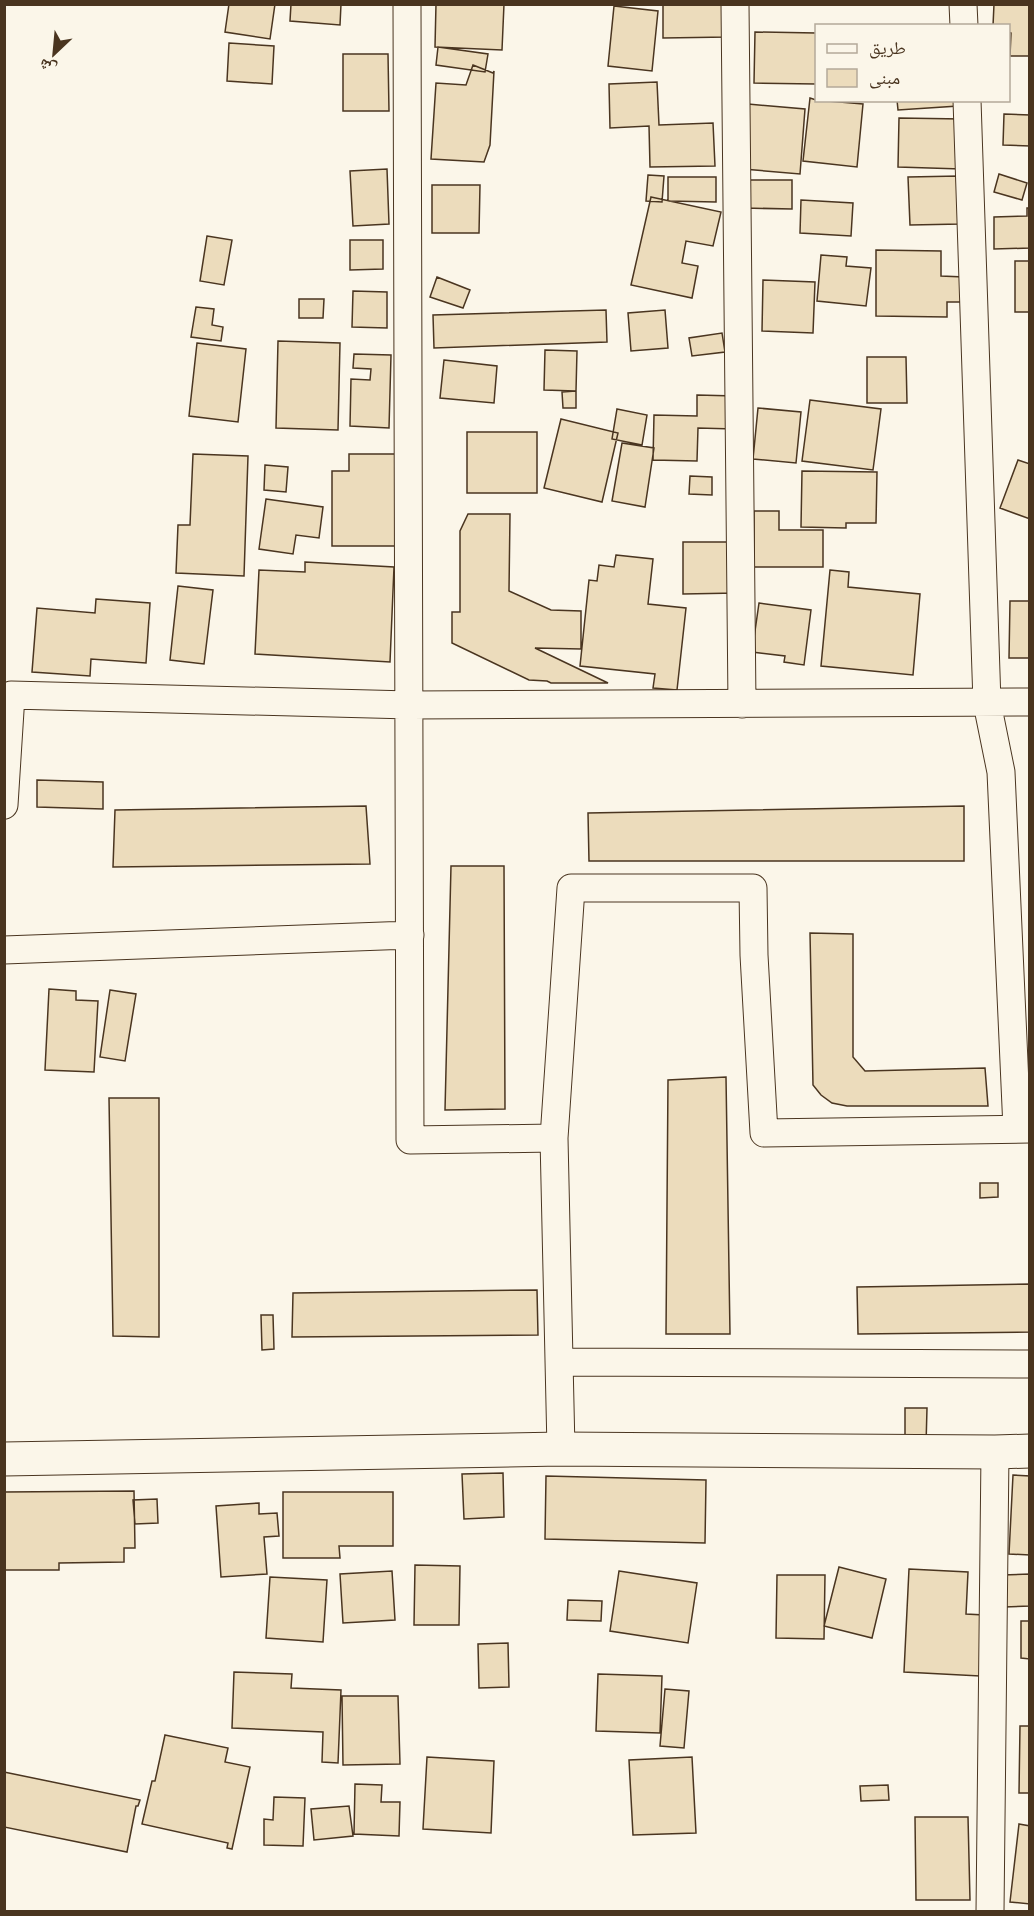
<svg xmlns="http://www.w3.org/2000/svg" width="1034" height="1916" font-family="'Exo 2','Noto Naskh Arabic',sans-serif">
	<rect width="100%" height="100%" fill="#fbf6e9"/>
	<path fill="#ecdcbc" stroke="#4a3520" stroke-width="1.5" d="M229,4H275L270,39L225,32Z
		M291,4H341L340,25L290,21Z
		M436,4H504L502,50L435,47Z
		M663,4H727L728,37L663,38Z
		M994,4H1030V56H1010L1011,33L1008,32V26H993Z
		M614,6L658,11L652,71L608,66Z
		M755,32L816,33V84L754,83Z
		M229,43L274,46L272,84L227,81Z
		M438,47L488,54L485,72L436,65Z
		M343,54H388L389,111H343Z
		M473,65L493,73L494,71L490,145L484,162L431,159L436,83L466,85Z
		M657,82L659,125L713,123L715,166L650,167L649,126L610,128L609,84Z
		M810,98L816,100L863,104L857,167L803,161Z
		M897,100H957L958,106L898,110Z
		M748,104L805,109L800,174L743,169Z
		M1004,114L1030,115V146L1003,145Z
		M899,118L962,119L961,169L898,167Z
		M387,169L389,224L353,226L350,171Z
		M999,174L1027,183L1022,200L994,192Z
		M648,175L664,176L662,202L646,201Z
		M959,176L961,224L910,225L908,177Z
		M668,177H716V202L668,201Z
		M744,180H792V209L744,208Z
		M432,185H480L479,233H432Z
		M651,197L721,212L713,246L686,241L682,263L698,266L692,298L631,285Z
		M801,200L853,203L851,236L800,233Z
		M1027,208H1030V248L994,249V217L1027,216Z
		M207,236L232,240L224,285L200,281Z
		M350,240H383V269L350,270Z
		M876,250L941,251V276L964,277V302H947V317L876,316Z
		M821,255L847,257L846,266L871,268L866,306L817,301Z
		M1015,261H1030V312H1015Z
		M437,277L470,290L463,308L430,297Z
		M763,280L815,282L813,333L762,331Z
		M353,291L387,292V328L352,327Z
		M299,299H324L323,318H299Z
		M196,307L214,309L212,325L223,327L221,341L191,337Z
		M606,310L607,342L434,348L433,315Z
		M665,310L668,348L631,351L628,313Z
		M722,333L725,352L692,356L689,338Z
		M278,341L340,343L338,430L276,428Z
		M197,343L246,349L238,422L189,416Z
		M545,350L577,351L576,391L544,390Z
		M354,354L391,355L389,428L350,426L351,379L370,380L371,369L353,368Z
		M867,357H906L907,403H867Z
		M444,360L497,366L494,403L440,398Z
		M576,391V408H563L562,392Z
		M697,395L735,396L734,429L698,428L697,461L653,460L654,415L697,416Z
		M810,400L881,409L873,470L802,461Z
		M758,408L801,412L796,463L753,459Z
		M617,409L647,415L642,445L612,439Z
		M561,419L618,433L602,502L544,488Z
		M467,432H537V493H467Z
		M622,443L654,448L645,507L612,501Z
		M193,454L248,456L244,576L176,573L178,525H190Z
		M349,454H399L400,546H332V471H349Z
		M1018,460L1030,464V519L1000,508Z
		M265,465L288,467L286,492L264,490Z
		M802,471L877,472L876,523H846V528L801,527Z
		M690,476L712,477V495L689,494Z
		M266,499L323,507L319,538L296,535L293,554L259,549Z
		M754,511H779V530H823V567H754Z
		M468,514H510L509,591L551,610L581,611V649L535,648L608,683H551L547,681L529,680L452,643V612H460V531Z
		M683,542H736L737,593L683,594Z
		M616,555L653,559L648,604L686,608L677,690L653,688L655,674L580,666L589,580L597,581L599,565L614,567Z
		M305,562L394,567L390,662L255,654L259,570L305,572Z
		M830,570L849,572L848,587L920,594L913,675L821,666Z
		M178,586L213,590L204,664L170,660Z
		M96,599L150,603L146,663L91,659L90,676L32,672L37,608L95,613Z
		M1010,601H1030V658H1009Z
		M759,603L811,610L804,665L784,662L785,656L752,652Z
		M37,780L103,782V809L37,807Z
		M366,806L370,864L113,867L115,810Z
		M964,806V861H589L588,813Z
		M451,866H504L505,1109L445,1110Z
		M810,933L853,934V1057L865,1071L985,1068L988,1106H847L832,1103L821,1095L813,1085Z
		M49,989L76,991V1000L98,1001L94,1072L45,1070Z
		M110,990L136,994L125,1061L100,1057Z
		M726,1077L730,1334H666L668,1080Z
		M109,1098H159V1337L113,1336Z
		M980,1183H998V1197L980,1198Z
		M1030,1284V1332L858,1334L857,1287Z
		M537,1290L538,1335L292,1337L293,1293Z
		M261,1315H273L274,1349L262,1350Z
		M905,1408H927L926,1445L905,1444Z
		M503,1473L504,1517L464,1519L462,1474Z
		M1013,1475L1030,1476V1555L1009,1554Z
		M546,1476L706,1480L705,1543L545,1539Z
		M134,1491L135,1548H124V1562L59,1563V1570H4V1492Z
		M283,1492H393V1546H339L340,1558H283Z
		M157,1499L158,1523L135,1524L133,1500Z
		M259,1503V1514L277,1513L279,1536L264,1537L267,1574L221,1577L216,1506Z
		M415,1565L460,1566L459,1625H414Z
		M839,1567L886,1579L872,1638L824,1626Z
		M909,1569L968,1572L966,1614L984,1615L980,1676L904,1672Z
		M392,1571L395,1620L343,1623L340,1574Z
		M619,1571L697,1583L688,1643L610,1631Z
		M1030,1574V1606L1004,1607L1002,1575Z
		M777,1575H825L824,1639L776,1638Z
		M270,1577L327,1580L323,1642L266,1638Z
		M568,1600L602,1601L601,1621L567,1620Z
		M1021,1621H1030V1659L1021,1658Z
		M508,1643L509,1687L479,1688L478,1644Z
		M234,1672L292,1674L291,1688L341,1690L338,1763L322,1762L323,1732L232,1728Z
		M598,1674L662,1676L660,1733L596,1731Z
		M665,1689L689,1691L684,1748L660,1746Z
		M342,1696H398L400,1764L343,1765Z
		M1020,1726H1030V1793H1019Z
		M165,1735L228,1748L225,1762L250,1767L232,1849L227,1848L228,1843L142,1824L152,1781H155Z
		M427,1757L494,1761L491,1833L423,1829Z
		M692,1757L696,1833L633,1835L629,1760Z
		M4,1772L140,1800L138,1806H136L127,1852L4,1827Z
		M355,1784L382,1785L381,1802H400L399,1836L354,1834Z
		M888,1785L889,1800L861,1801L860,1786Z
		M274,1797L305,1798L303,1846L264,1845V1819L273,1820Z
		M349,1806L353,1836L314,1840L311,1809Z
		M915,1817H968L970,1900H916Z
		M1019,1824L1030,1826V1904L1010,1902Z"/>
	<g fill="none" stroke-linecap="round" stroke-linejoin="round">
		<g stroke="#4a3520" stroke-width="29">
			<path id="minor" d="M407,4C406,383 410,762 410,1140L554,1138L561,1449
				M735,4L742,704
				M963,4L964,26
				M967,100L987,703L1001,772L1017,1129
				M4,805L11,695L410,705L1030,702
				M4,950L410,935
				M554,1138L571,888H753L754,955L764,1133L1030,1129
				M559,1362L1030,1364
				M990,1912L995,1452"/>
		</g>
		<g stroke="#4a3520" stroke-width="35">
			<path id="primary" d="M4,1459L561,1449L995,1452L1030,1451"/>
		</g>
		<use href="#minor" stroke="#fbf6e9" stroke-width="27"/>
		<use href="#primary" stroke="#fbf6e9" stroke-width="33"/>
	</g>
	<rect width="1034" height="1916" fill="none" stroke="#4a3520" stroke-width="12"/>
	<rect x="815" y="24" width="195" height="78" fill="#fbf6e9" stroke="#b4a999" stroke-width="1.5"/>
	<rect x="827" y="44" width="30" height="9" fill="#fbf6e9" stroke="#b4a999" stroke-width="1.5"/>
	<text x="869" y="54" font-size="18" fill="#4a3520">طريق</text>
	<rect x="827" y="69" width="30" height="18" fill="#ecdcbc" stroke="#b4a999" stroke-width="1.5"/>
	<text x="869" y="84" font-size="18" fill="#4a3520">مبنى</text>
	<g transform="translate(54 54) rotate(206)" stroke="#fbf6e9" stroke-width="4.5" paint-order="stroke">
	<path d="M0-4.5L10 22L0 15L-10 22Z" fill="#4a3520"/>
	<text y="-9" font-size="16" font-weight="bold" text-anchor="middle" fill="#4a3520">ش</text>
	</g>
</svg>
